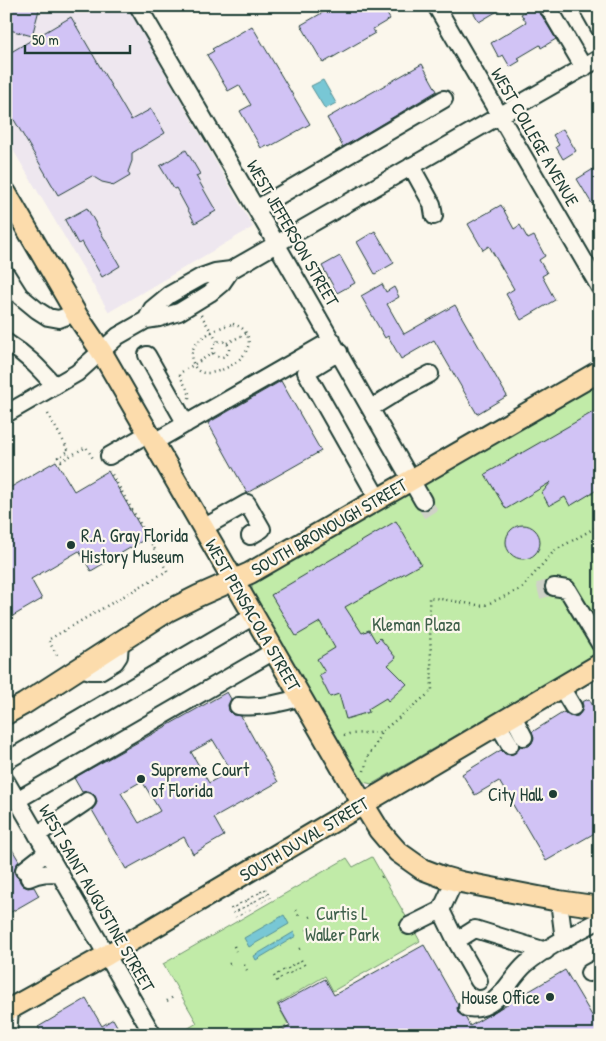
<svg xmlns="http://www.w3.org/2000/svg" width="606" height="1041" font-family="'Patrick Hand',sans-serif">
	<rect width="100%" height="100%" fill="#fbf7ec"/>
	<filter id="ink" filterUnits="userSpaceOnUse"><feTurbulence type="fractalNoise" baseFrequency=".02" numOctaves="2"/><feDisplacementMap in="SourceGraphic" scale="10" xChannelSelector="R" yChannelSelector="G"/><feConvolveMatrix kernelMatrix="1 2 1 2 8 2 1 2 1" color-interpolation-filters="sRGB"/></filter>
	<g filter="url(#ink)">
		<path fill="#eee7ef" d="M6,6H127L253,227L109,312L6,138Z"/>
		<path fill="#c1eba8" stroke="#70946e" d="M600,384V652L372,784L363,782L357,778L252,595V585L264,575L434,479Z
			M372,857L420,941L333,991L325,976L277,1004L288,1024L270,1035H177L197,1023L163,964L347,858L353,867Z"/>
		<path fill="#78c7d5" stroke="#549095" d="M323,80L336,103L325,109L311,86Z
			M284,915L289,924L249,947L244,938Z
			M294,932L296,936L256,960L254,956Z"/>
		<path fill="#d1c3f5" stroke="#1f3d34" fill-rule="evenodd" d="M6,6H40L32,36L6,29Z
			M334,6H401L387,14L390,19L373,29L375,33L323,63L301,25Z
			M470,6H506L479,22Z
			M535,6H536L539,13L542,16L556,39L541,48L540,45L518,58L520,61L510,67L503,55L499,58L491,43L526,22L521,14Z
			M71,17L131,120L151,109L165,133L132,153V161L128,172L130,176L113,186L111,184L102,182L92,176L58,195L6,106V55Z
			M252,26L310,124L269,147L267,145L261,148L240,111L251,105L239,85L228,91L207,55L214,51L212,49Z
			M422,64L437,91L343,147L327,118Z
			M563,129L576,151L563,159L556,147L559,145L553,135Z
			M186,150L200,174L196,176L216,211L195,223L176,188L174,189L160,166Z
			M600,165V199L592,204L577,179Z
			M501,205L514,229L520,225L528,239L534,236L545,256L539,260L547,273L542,276L555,300L521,320L506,294L514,289L489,246L483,250L468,224Z
			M87,208L120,266L102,277L82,242L78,244L65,220Z
			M375,231L394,263L375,274L357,242Z
			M340,256L355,283L337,293L322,266Z
			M382,284L386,292L394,287L399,297L387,304L404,334L455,305L507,396L477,414L434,340L401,359L388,336L385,338L361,296Z
			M281,381L321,451L247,493L208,423Z
			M600,408V488L570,506L565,497L549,506L542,493L551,482L506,509L485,474Z
			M56,461L74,491L108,471L147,538L91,571L79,551L31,579L42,599L6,620V490Z
			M396,521L421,564L345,607L362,633L369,630L376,642L380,638L396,658L388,665L407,684L388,701L386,698L368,709L369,712L346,719L339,694L330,697L319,675L325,672L317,659L335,648L320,622L296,636L271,595Z
			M506 542a17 17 0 1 1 34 0a17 17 0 1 1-34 0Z
			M227,692L231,699L228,705L229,711L233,715L241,716L278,782L214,818L224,836L193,854L184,837L126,869L92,810L96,805L97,801L95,796L91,792L87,791L82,792L74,778ZM213,740L231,770L209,783L191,752ZM142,781L160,811L139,823L121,793Z
			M589,699L600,718V830L546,861L499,781L475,795L462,774L501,750L505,754L510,755L515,753L518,750L520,746L524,747L529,746L532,743L534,738L532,732L564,712L569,716L574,717L578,716L582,711L583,706L582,702Z
			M6,839L19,861L15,867L14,872L16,876L19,879L20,882L23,886L28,888L34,887L39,896L6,915Z
			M424,945L458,1005L457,1008L458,1013L465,1017L470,1026L565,970L600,1029V1035H275L290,1026L278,1005L325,979L334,995Z
			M86,999L102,1026L113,1019L122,1035H43L38,1027Z"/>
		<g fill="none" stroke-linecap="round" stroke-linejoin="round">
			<path stroke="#cfd2c7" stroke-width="16" stroke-dasharray="16 8" stroke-linecap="butt" d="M423,501L431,514
				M538,591L554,587"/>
			<g stroke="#1f3d34" stroke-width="20">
				<path id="minor" d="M138,6L269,231L423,501
					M436,6L600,288
					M546,6L550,10L584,68
					M587,6L600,29
					M411,166L432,204L434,216
					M256,209L444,99
					M6,274L20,296L37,310L48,317L59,319L75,313
					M146,320L152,309L169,295L201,277L215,272L231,270L600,58
					M6,342C27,355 39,368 55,386
					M339,352L306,372L378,499
					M147,355L186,424
					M371,408L405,387L430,374
					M6,414L77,373L118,336L146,320L159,318L179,312L210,293L222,283L231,270
					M154,442L332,340
					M109,456L149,433
					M203,528L247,503L262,529L250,536
					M554,587L567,589L600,644
					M80,668L91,671H100L115,662L119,656L120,642
					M561,687L573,707
					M238,706C260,708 280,704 301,697
					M513,716L524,737
					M498,724L510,745
					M6,761L254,616
					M6,781L153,1035
					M17,800L274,651
					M37,835L87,801
					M24,870L47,852
					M29,878C40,873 48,873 60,873
					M559,901L564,940
					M441,910L456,941L479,981
					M409,926L441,910L455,880
					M456,941L475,929L546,951
					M589,973L600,967
					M467,1008C471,1008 475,1009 479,1008C501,1003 510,978 526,964C548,946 575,933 600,920
					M8,1035L10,1009"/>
			</g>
			<g stroke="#1f3d34" stroke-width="24">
				<path id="major" d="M6,193L78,317L101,351L351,784L379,830L390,843L398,852L422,869L443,877L461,882L559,901L600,907
					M6,714L24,704L168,611L198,596L250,573L600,371
					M6,1011L107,955L600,664"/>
			</g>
			<path stroke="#1f3d34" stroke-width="2.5" stroke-dasharray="1 4" stroke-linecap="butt" d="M201,315L217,341
				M233,324C239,326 244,328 247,335C257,355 222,374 206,373C200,373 196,370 194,365C182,344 216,327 233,324Z
				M213 349a8 8 0 1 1 16 0a8 8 0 1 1-16 0Z
				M227,343L247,333
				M189,398L190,395L180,376V373L213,353
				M48,414L69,451L58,457L61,461L86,447L94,460
				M57,655L48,640L167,571L110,471
				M344,736L349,734L381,732
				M364,771L369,754L375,746L381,732L432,691L429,597L483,606L521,589L554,551L600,525
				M381,877L384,875
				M265,889L270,898
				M261,891L266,900
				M258,893L263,902
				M253,896L258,905
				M248,899L254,907
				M245,901L250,910
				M240,903L245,912
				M235,906L241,915
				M231,908L236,917
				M296,910L299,916
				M310,917L314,915
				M307,929L310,934
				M234,946L236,951
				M299,949L303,947
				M301,960L305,966
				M296,963L300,969
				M229,964L233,962
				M244,965L247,970
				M292,965L296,972
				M288,968L291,974
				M283,970L287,977
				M278,973L282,980
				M274,976L278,982
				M167,1001L173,997"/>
			<use href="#minor" stroke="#fbf7ec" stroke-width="16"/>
			<use href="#major" stroke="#fcdcac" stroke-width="20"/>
		</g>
	</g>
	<g fill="#1f3d34" stroke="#fbf7ec" stroke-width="2">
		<circle cx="71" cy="545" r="5"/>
		<circle cx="141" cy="779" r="5"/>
		<circle cx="553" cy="794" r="5"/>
		<circle cx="550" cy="997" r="5"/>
	</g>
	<g text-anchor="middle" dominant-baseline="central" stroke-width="4.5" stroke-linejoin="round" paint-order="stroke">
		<g font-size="18" fill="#1f3d34" stroke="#fbf7ec">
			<text transform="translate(535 137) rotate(60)">WEST COLLEGE AVENUE</text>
			<text transform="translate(293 233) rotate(60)">WEST JEFFERSON STREET</text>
			<text transform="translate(329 527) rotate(-30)">SOUTH BRONOUGH STREET</text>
			<text transform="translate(253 615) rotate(60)">WEST PENSACOLA STREET</text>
			<text transform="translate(304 839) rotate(-31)">SOUTH DUVAL STREET</text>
			<text transform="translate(97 898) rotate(60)">WEST SAINT AUGUSTINE STREET</text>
		</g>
		<g font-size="18" fill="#1f3d34" stroke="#fbf7ec" text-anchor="start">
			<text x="81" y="535">R.A. Gray Florida<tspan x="81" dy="21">History Museum</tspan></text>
			<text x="151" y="769">Supreme Court<tspan x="151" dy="21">of Florida</tspan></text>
			<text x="543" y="794" text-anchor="end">City Hall</text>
			<text x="540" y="997" text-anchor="end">House Office</text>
		</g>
		<g font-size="18" fill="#3f604b" stroke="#fbf7ec">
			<text x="416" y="624">Kleman Plaza</text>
			<text x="342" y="913">Curtis L<tspan x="342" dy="21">Waller Park</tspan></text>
		</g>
	</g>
	<rect width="606" height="1041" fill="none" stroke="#fbf7ec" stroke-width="25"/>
	<rect x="12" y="12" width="581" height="1016" fill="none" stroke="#1f3d34" stroke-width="2" filter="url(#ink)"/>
	<path d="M25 45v8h105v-8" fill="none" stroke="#1f3d34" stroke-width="2.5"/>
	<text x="32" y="45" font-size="15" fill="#1f3d34" stroke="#fbf7ec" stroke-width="4" paint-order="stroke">50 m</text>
</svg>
